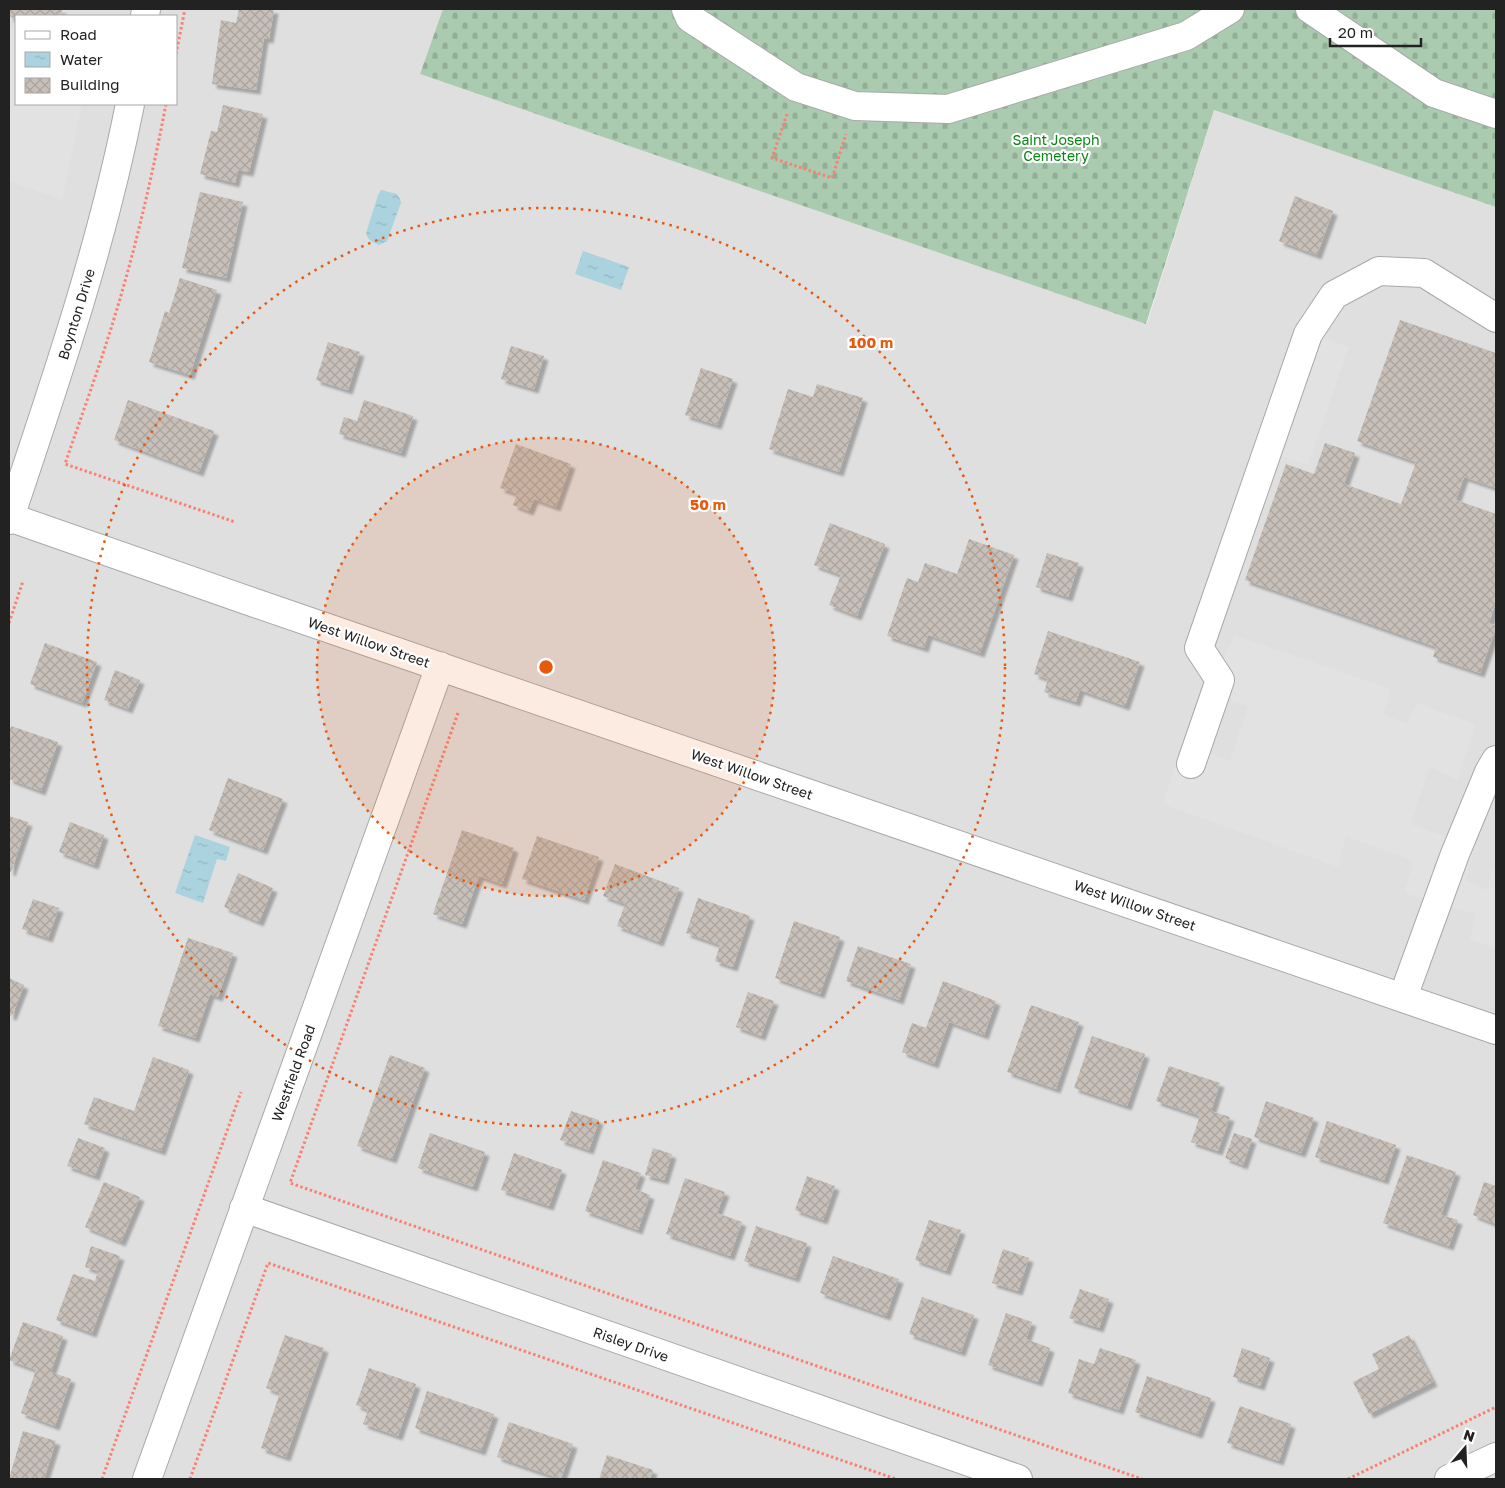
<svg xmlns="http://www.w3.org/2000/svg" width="1505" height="1488" font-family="'Golos Text',sans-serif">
	<defs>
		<pattern id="cemetery-stones" width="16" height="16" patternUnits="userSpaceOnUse" patternTransform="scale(1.25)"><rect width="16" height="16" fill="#aacbaf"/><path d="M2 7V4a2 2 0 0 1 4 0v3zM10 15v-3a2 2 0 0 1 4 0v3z" fill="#92ae96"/></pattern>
		<pattern id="water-ripples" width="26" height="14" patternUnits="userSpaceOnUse" patternTransform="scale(1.25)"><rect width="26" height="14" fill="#aad3df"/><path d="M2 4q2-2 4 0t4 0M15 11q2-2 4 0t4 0" fill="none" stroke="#92b5bf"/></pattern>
		<pattern id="building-cross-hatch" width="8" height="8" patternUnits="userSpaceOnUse" patternTransform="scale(1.25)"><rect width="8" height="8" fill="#c7bfb8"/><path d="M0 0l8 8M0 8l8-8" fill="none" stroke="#aba49e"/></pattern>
		<filter id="shadow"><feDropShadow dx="4.5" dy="4.5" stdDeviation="1" flood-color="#0004"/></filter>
	</defs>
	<rect width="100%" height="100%" fill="#f2efe9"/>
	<path fill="#e0dfdf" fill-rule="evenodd" d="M9,9H443L420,74L1147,324L1214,110L1496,207V1479H9ZM16,16H176V104H16Z"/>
	<path fill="url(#cemetery-stones)" d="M443,9H1496V207L1214,110L1146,324L420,74Z"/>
	<path fill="#e2e2e2" d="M9,27L16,28V104H82L62,200L9,181Z
		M1297,328L1349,347L1308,465L1255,447Z
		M1234,635L1391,689L1383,714L1408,724L1416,703L1475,724L1458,780L1430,767L1410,824L1474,846L1466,880L1486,890L1496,861V949L1470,939L1476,914L1404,893L1414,861L1346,836L1338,867L1163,804L1182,744L1230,761L1248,706L1232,702L1224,658Z"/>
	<path fill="url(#water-ripples)" d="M381,190L397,194L400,199L401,203L387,241L379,245C373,242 368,241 366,233L378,195Z
		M583,251L629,267L621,290L575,274Z
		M195,835L230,847L226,861L217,859L203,903L175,893Z"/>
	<path fill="url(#building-cross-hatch)" filter="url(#shadow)" d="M9,9H62L61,16H16V18L9,17Z
		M239,9H274L269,39L264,38L256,90L212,84L221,20L236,23Z
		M223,105L263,114L249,172L238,170L235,183L200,174L211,131L217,132Z
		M200,192L243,202L226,278L182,268Z
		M1295,196L1333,211L1317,255L1279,241Z
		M180,278L217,290L190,375L149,362L165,311L169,313Z
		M1400,320L1496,353V488L1464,477L1456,500L1496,514V602L1489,623L1496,626V628L1480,673L1433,657L1436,647L1245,580L1286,464L1314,474L1325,443L1355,453L1344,484L1401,504L1416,462L1357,441Z
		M328,342L360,352L348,390L316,380Z
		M511,346L544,356L534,389L501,379Z
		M701,368L733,379L717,425L685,415Z
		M817,384L863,398L839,472L769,449L788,389L813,397Z
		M128,400L214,431L199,472L114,440Z
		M364,400L413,416L401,453L339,434L344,417L357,421Z
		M516,444L571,464L556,507L534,499L529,511L513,505L517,494L500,488Z
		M830,523L885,544L857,616L829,605L841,575L814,565Z
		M969,539L1014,555L980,653L928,635L924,648L887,636L907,578L918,582L925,563L957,574Z
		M1047,553L1079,563L1068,597L1036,587Z
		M1048,631L1140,662L1125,706L1080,690L1076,702L1044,692L1048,679L1034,674Z
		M45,643L97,662L82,703L30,684Z
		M115,670L140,680L128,709L104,700Z
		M11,726L58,742L41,791L9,779L10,756H9V732Z
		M228,778L283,799L263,850L209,830Z
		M9,816L28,822L11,872L9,871Z
		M70,822L104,835L94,865L59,852Z
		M462,830L514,848L502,884L479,876L462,924L433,914Z
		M537,836L599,857L584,900L522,879Z
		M615,864L679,888L659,942L617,926L625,904L603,896Z
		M238,873L273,888L259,922L224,907Z
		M698,898L750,916L733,967L715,961L720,945L686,933Z
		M33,899L59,908L48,938L22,929Z
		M794,921L840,937L820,994L775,978Z
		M188,938L233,953L218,997L210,994L195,1038L158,1026Z
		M858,946L911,964L899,1000L846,981Z
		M9,978L24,985L12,1016L9,1015Z
		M943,981L996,1001L984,1035L949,1022L934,1064L902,1052L912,1023L926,1028Z
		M748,992L774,1001L761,1036L736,1027Z
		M1031,1005L1079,1022L1056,1089L1007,1072Z
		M1092,1036L1145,1054L1127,1106L1074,1088Z
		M390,1055L425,1068L392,1159L357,1146Z
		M153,1057L189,1070L161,1151L84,1124L94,1097L134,1111Z
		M1169,1066L1220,1083L1211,1111L1230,1117L1218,1151L1191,1142L1200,1116L1156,1101Z
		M1266,1101L1314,1118L1301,1153L1254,1137Z
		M571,1111L599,1120L589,1150L560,1140Z
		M1327,1121L1396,1145L1384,1180L1315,1157Z
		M430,1133L485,1152L473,1187L418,1168Z
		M1234,1133L1252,1139L1243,1165L1225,1158Z
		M78,1138L105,1148L95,1176L67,1166Z
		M653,1148L672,1154L664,1180L645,1175Z
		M514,1153L562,1170L549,1206L501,1190Z
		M1407,1155L1456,1172L1441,1215L1458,1220L1449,1246L1383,1223Z
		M603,1160L641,1173L635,1189L650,1195L638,1230L585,1211Z
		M807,1176L835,1186L823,1220L795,1210Z
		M685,1178L725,1192L717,1213L742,1222L730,1256L666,1234Z
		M104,1182L140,1197L121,1242L85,1227Z
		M1484,1182L1496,1186V1224L1473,1215Z
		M929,1220L961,1230L946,1271L915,1260Z
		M756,1226L807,1243L795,1278L744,1261Z
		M91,1246L120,1256L92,1333L56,1320L73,1274L95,1281L98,1271L85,1267Z
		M1003,1249L1029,1258L1018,1291L992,1283Z
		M833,1256L899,1279L886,1316L820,1293Z
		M1080,1289L1109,1299L1099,1328L1069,1318Z
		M922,1297L974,1315L961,1352L909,1334Z
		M1006,1313L1032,1322L1026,1339L1050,1348L1038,1382L988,1365Z
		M23,1322L63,1336L51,1372L71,1379L55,1426L21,1413L36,1370L9,1360Z
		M285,1335L324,1348L286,1457L261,1448L280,1393L266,1388Z
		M1409,1335L1433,1382L1369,1414L1353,1382L1379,1369L1372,1354Z
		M1100,1348L1136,1360L1119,1410L1068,1393L1079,1359L1094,1364Z
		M1242,1348L1270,1358L1260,1386L1233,1377Z
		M369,1368L416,1384L398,1436L363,1424L368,1410L356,1405Z
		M1147,1376L1211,1398L1198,1434L1135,1412Z
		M427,1391L494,1414L481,1451L415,1428Z
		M1240,1406L1291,1424L1279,1461L1227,1443Z
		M509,1422L573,1444L561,1479L497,1457Z
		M23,1431L56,1441L44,1479H9Z
		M607,1455L653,1470L650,1479H599Z"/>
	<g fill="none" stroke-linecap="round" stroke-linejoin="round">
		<g stroke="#a9a9a9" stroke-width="30">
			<path id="minor" d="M686,9L690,18L796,87L855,106L948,109L1186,36L1230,9
				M1310,9L1434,93L1496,114
				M145,16L146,9
				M9,517L252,602L1496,1030
				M9,520C55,383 102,246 130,104
				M1191,764L1220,680L1199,648L1308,334L1334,295L1379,271L1424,273L1496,318
				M1403,997L1455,854L1489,772L1496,760
				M244,1208L1018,1479
				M147,1479L440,666
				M1449,1479L1496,1457"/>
		</g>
		<path stroke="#fa8072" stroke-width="3" stroke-dasharray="2.5 2.5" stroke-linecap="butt" d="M176,54L185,9
			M166,104C151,183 132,264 107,341C94,382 79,423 65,464L235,522
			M787,114L772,158L832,178L846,134
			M9,623L23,581
			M458,713L290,1183L1142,1479
			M102,1479L241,1092
			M190,1479L268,1263L896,1479
			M1348,1479L1496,1407"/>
		<use href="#minor" stroke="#fff" stroke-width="28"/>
	</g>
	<circle cx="546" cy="667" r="229" fill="#e8590c" fill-opacity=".12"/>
	<g fill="none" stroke="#e8590c" stroke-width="2.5" stroke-dasharray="2.5 5">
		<circle cx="546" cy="667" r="229"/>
		<circle cx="546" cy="667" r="459"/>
	</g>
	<g text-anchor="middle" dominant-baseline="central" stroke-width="4.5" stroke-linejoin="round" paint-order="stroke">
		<g font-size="14" fill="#0c8416" stroke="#fff">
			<text x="1056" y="139">Saint Joseph<tspan x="1056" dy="16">Cemetery</tspan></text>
		</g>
		<g font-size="14" fill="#222" stroke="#fff">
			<text transform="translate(76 314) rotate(-73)">Boynton Drive</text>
			<text transform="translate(369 642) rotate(19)">West Willow Street</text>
			<text transform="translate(752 774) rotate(19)">West Willow Street</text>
			<text transform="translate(1135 905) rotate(19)">West Willow Street</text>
			<text transform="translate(293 1073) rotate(-70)">Westfield Road</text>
			<text transform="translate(631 1344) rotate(19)">Risley Drive</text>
		</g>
	</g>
	<circle cx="546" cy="667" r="8" fill="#e8590c" stroke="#fff" stroke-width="2.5"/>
	<g font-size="15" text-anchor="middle" font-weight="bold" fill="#e8590c" stroke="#fff" stroke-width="4.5" stroke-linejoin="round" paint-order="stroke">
		<text x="871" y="348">100 m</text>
		<text x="708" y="510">50 m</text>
	</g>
	<rect width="1505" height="1488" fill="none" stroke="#222222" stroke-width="20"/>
	<rect x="15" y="15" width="162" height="90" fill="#ffffff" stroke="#a7a7a7"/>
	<rect x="25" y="31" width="25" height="8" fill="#ffffff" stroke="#a7a7a7"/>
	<text x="60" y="40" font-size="15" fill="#222222">Road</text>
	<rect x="25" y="52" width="25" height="15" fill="url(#water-ripples)" stroke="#a7a7a7"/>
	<text x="60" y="65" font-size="15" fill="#222222">Water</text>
	<rect x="25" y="78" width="25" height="15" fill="url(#building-cross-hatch)" stroke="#a7a7a7"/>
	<text x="60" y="90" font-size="15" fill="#222222">Building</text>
	<g transform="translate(1465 1448) rotate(19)" stroke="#ffffff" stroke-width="4" paint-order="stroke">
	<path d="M0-4L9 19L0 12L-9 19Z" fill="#222222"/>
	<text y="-8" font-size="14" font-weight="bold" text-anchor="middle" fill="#222222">N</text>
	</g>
	<path d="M1330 38v8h91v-8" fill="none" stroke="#222222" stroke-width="2.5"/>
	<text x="1338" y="38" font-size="15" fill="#222222" stroke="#ffffff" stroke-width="4" paint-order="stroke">20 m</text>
</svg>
